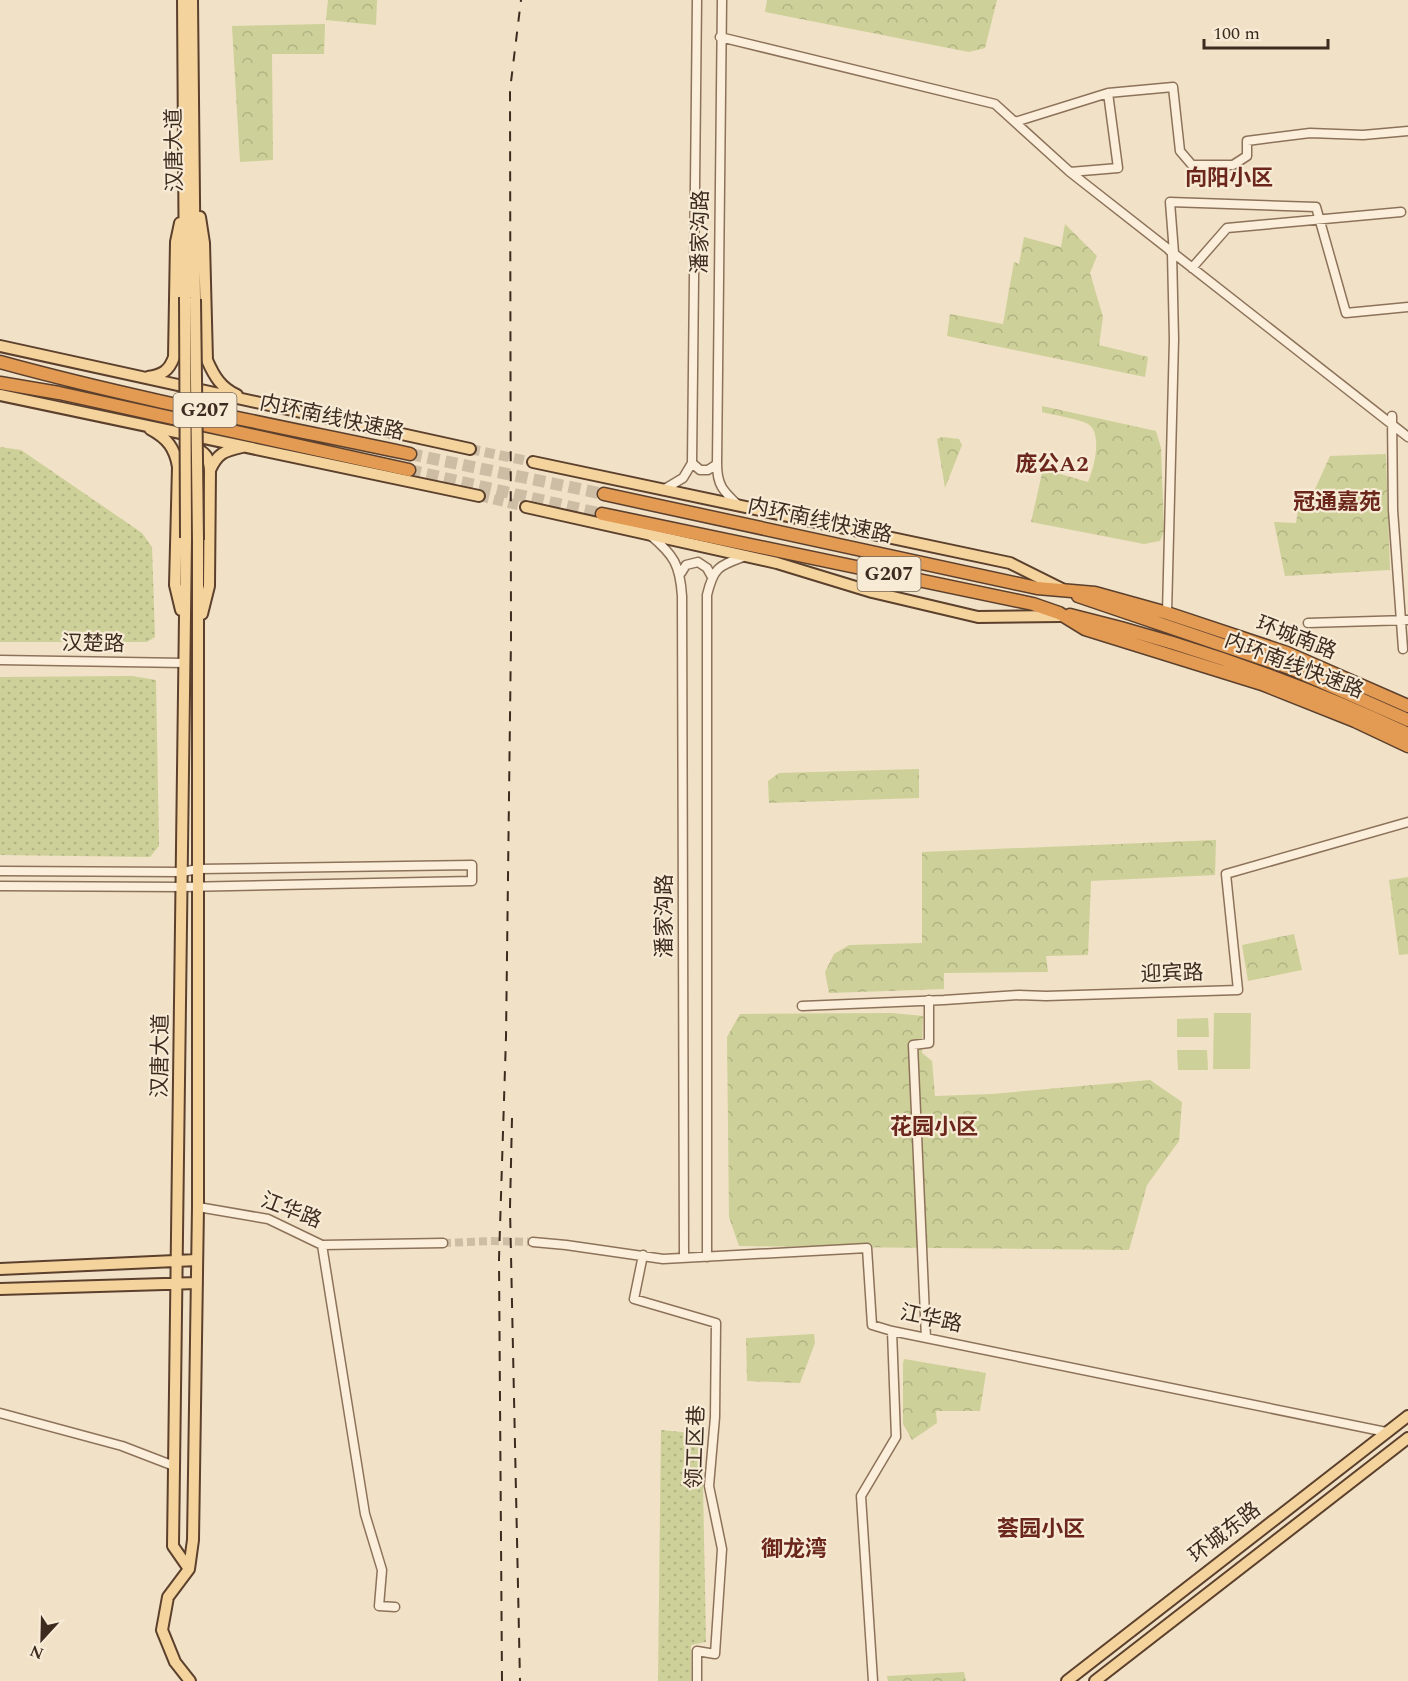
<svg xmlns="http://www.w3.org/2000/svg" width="1408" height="1681" font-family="Spectral,'Noto Sans SC',serif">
	<defs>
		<pattern id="grass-dots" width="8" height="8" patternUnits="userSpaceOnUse" patternTransform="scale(1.5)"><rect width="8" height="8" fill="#cdd098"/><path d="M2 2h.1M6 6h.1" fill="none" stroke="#b1b383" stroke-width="1.8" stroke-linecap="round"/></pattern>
		<pattern id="forest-crowns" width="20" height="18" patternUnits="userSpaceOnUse" patternTransform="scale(1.5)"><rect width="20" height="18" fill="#cdd098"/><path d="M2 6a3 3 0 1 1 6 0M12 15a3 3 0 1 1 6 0" fill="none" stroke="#b1b383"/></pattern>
	</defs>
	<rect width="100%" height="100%" fill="#f1e1c6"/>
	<path fill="url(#grass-dots)" d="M0,447L21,450L142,533L152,547L155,637L147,642H0Z
		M132,676L156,680L159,846L150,857L0,855V677Z
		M661,1430L702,1434L706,1642L691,1645V1681H658Z"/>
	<path fill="url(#forest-crowns)" d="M328,0H377L376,25L326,20Z
		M767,0H997L985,48L969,52L765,12Z
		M325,24L324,54H272L273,160L240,162L232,26Z
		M1065,224L1097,256L1090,273L1103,317L1099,345L1148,357L1145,377L947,336L950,314L1003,324L1014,262L1019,264L1024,237L1061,247Z
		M1042,406L1156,431L1161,448L1164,531L1160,541L1144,544L1031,522L1043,469L1088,482C1094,469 1103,433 1088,424C1079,419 1053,415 1042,412Z
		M942,437L959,439L962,445L945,488L937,439Z
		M1386,454L1390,570L1285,576L1274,522L1296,523L1300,496L1311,498L1330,456Z
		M919,769V798L769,803L768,781L779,773Z
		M1216,840L1215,875L1091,881L1088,955L1046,956L1048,972L944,973V989L829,993L825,972L834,954L849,945L922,943V852Z
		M1408,877V954L1399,955L1389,880Z
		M1294,934L1302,970L1248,981L1242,945Z
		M892,1013L923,1016L922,1053L932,1061L935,1096L992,1094L1150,1080L1182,1102L1179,1141L1147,1185L1129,1250L739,1246L729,1217L727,1037L740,1014Z
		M814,1334L815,1343L800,1383L747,1381L746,1338Z
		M904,1359L986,1373L980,1411H936L937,1423L912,1440L903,1424V1364Z
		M964,1672L966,1681H888L887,1676Z"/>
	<path fill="#cdd098" d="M1214,1013H1251L1250,1069H1213Z
		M1208,1018L1209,1037H1177V1019Z
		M1177,1050H1207L1208,1070H1178Z"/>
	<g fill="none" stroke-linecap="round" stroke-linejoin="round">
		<path stroke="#cdbda5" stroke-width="8" stroke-dasharray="8 4" stroke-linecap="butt" d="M443,1243L491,1241L533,1242"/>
		<path stroke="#cdbda5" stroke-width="10" stroke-dasharray="10 5" stroke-linecap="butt" d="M470,449L533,462
			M479,496L526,507"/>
		<path stroke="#cdbda5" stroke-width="12" stroke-dasharray="12 6" stroke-linecap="butt" d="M410,454L604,494
			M409,470L602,514"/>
		<g stroke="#8d725a" stroke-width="11">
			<path id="minor" d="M722,0L717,464C717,485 723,491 738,505
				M720,37L995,104L1070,172L1408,437
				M1015,122L1108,93L1173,87L1180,151L1192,165H1233L1247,156V141L1310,133L1363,135L1408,131
				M1070,172L1118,168L1108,93
				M1174,253L1170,202L1316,207L1346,313L1408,307
				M1192,268L1227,228L1401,212
				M1392,416L1393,510L1403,649
				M692,463L700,470H708L717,464
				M663,490L683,478L692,463L697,0
				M650,535C674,555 680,565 682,596L684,1258
				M681,573L686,565L698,562L707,568L712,577
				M1167,613L1174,339L1172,253L1169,250
				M1308,623L1408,620
				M0,660L185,663
				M0,871L182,872L198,869L472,865V881L182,887L0,886
				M802,1006L944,1000L1019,995L1046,996L1238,990L1226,874L1408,822
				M198,1207L268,1219L322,1245L443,1243
				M533,1242L566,1245L663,1259L867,1248L872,1325L892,1331L1386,1432
				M322,1245L365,1514L382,1570L379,1606L395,1607
				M643,1255L634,1299L716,1323L715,1417L709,1486L722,1549L715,1654L697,1651V1681
				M707,1257V595C714,566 719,566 746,556
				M926,1338L913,1045L929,1043V1000
				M0,1413L122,1446L174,1466
				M873,1681L861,1496L896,1437L892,1331"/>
		</g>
		<g stroke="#5b402e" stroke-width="14">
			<path id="major" d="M183,0L185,297
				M192,0L195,299
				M200,217L204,243L207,360C214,376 221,388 237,395
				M0,346L470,449
				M148,377C162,375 169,371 174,357L176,242L180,223
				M0,395L479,496
				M150,429C167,438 175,448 178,467L175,585L181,610
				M190,449L194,447C206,453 209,457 210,470
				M533,462L1010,563L1062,589
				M526,507L777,563L872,592L978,617L1061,616
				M186,538L173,1546L189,1569
				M202,614L209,586L210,470C218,453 224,451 242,447
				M0,1269L197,1260
				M0,1289L197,1283
				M190,1681L175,1662L162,1630L168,1597L189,1569L193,1540L198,1207V540
				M1067,1681L1408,1416
				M1095,1681L1408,1438"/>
		</g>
		<g stroke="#5b402e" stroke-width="15">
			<path id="highway" d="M0,362C135,399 273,425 410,454
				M0,383L59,393L409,470
				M604,494L1037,588L1095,593L1167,613L1287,653L1408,706
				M602,514L1033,604L1059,613L1085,629L1262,684L1355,721L1408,746
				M1078,596L1290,668L1408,720
				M1070,615C1187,643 1300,683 1408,734"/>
		</g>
		<use href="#minor" stroke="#fbeeda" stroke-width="8"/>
		<use href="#major" stroke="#f5d39c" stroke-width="10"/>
		<use href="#highway" stroke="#e39a53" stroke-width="12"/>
		<path stroke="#3d2b1f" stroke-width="2" stroke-dasharray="10 10" stroke-linecap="butt" d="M512,1118L510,1208L520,1681
			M502,1681L499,1259L506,1037L511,637L510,90L521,0"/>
		<g stroke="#5b402e" stroke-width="14" stroke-linecap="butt">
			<path id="major-bridge" d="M185,297L186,538
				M195,299L198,540"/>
		</g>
		<use href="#major-bridge" stroke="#f5d39c" stroke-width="10"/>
	</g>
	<g text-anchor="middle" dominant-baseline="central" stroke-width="4.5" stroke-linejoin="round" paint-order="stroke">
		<g fill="#f7ebd6" stroke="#756556" stroke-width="1.5">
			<rect x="173.5" y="393" width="63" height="34" rx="4.5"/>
			<rect x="857.5" y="557" width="63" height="34" rx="4.5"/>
		</g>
		<g font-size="20" font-weight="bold" fill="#3d2b1f">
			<text x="205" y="410">G207</text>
			<text x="889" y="574">G207</text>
		</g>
		<g font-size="21" fill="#3d2b1f" stroke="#f7ebd6">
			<text transform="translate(175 150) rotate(-91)">汉唐大道</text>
			<text transform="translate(701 232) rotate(-89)">潘家沟路</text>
			<text transform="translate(332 418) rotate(12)">内环南线快速路</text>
			<text transform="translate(820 521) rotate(12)">内环南线快速路</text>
			<text transform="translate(1296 638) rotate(21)">环城南路</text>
			<text transform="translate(93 644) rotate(1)">汉楚路</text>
			<text transform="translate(1294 666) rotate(21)">内环南线快速路</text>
			<text transform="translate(665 916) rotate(-90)">潘家沟路</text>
			<text transform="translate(1172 974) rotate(-2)">迎宾路</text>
			<text transform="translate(161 1056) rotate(-89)">汉唐大道</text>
			<text transform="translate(291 1211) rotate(21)">江华路</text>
			<text transform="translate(931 1319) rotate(12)">江华路</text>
			<text transform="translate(696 1447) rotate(-88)">领工区巷</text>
			<text transform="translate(1225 1533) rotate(-38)">环城东路</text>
		</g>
		<g font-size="22" font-weight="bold" fill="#6b271c" stroke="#f7ebd6">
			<text x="1229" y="178">向阳小区</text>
			<text x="1052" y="464">庞公A2</text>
			<text x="1337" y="502">冠通嘉苑</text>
			<text x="934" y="1127">花园小区</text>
			<text x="1041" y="1529">荟园小区</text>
			<text x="794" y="1549">御龙湾</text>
		</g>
	</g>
	<g transform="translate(42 1639) rotate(202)" stroke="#f7ebd6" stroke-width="4.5" paint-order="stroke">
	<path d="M0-4.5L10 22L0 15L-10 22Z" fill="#3d2b1f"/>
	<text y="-9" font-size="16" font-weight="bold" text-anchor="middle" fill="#3d2b1f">N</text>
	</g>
	<path d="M1204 39v9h124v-9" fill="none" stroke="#3d2b1f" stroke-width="3"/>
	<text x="1213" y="39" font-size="18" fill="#3d2b1f" stroke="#f7ebd6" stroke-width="4.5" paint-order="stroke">100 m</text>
</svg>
